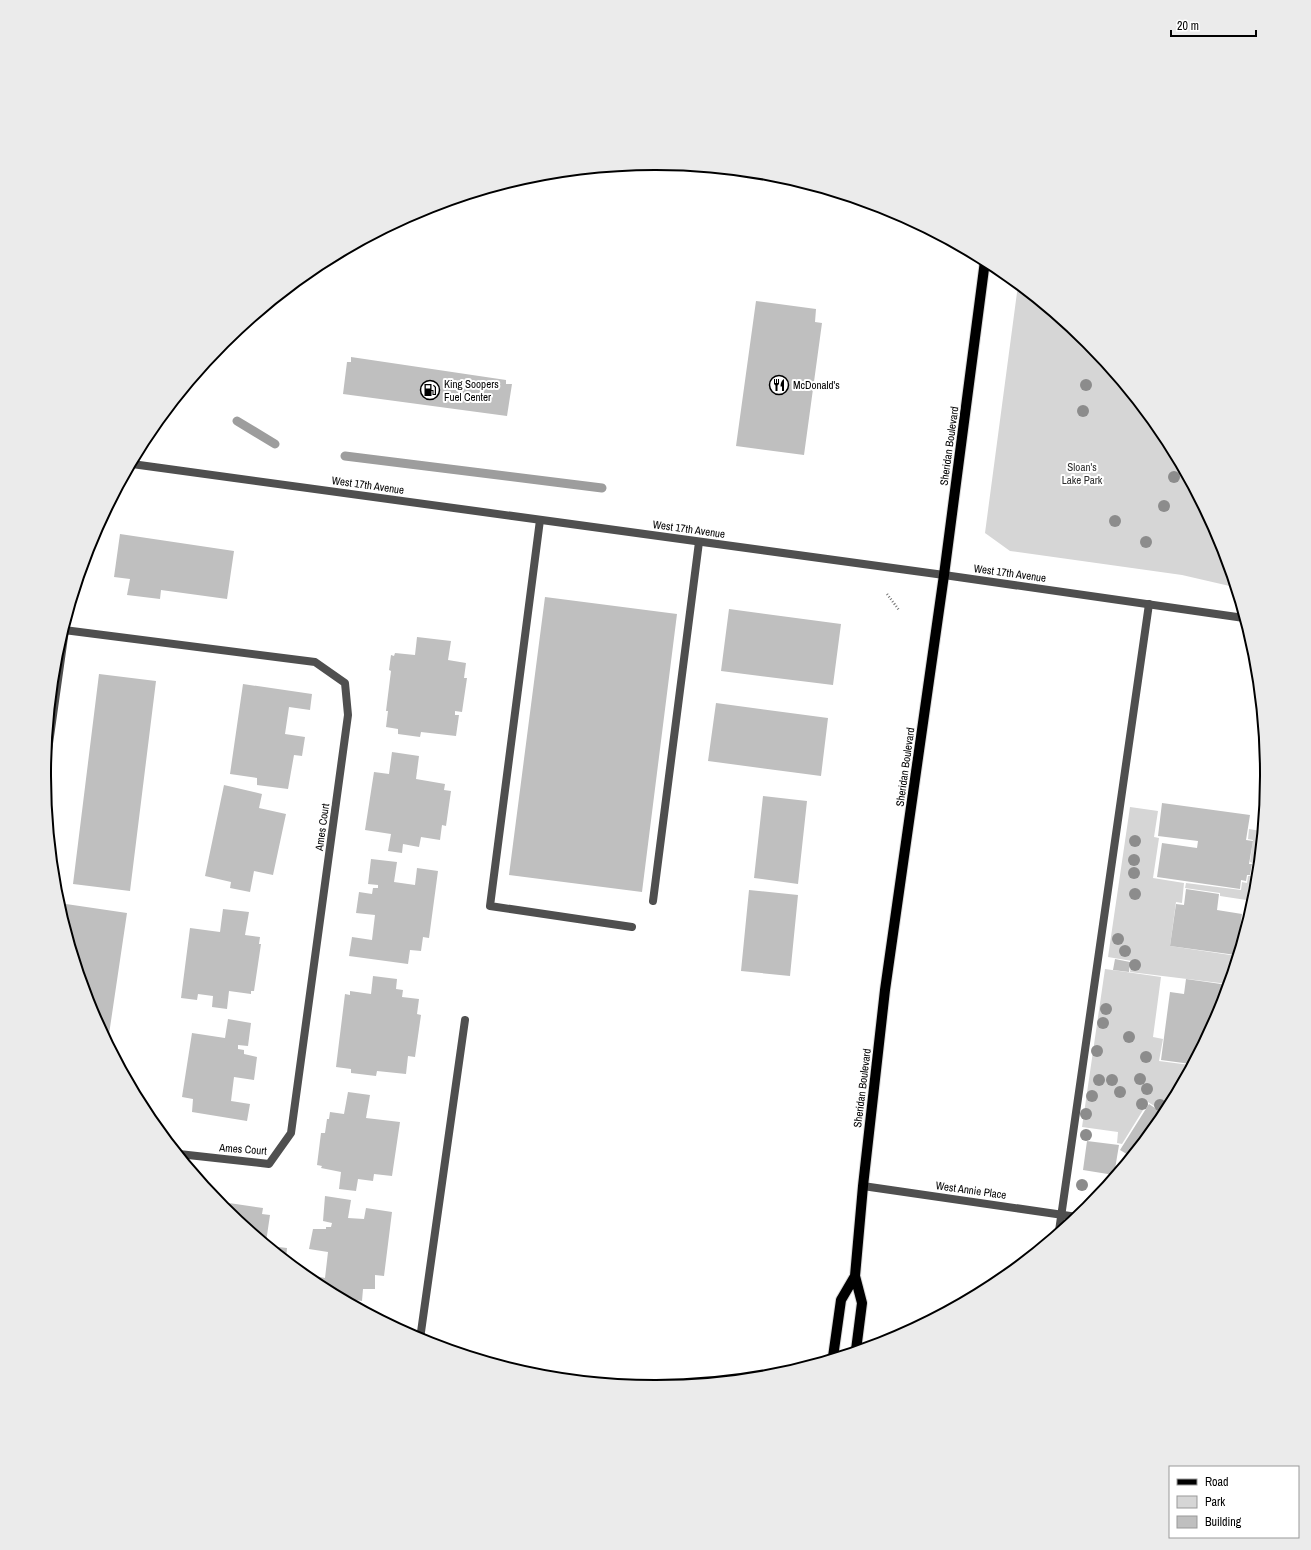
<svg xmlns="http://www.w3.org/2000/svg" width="1311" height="1550" font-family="'Archivo Narrow',sans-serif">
	<rect width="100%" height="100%" fill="#fff"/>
	<path fill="#d6d6d6" d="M1018,285L1088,343L1164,435L1221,541L1234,587L1182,575L1010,551L985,533Z
		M1130,807L1158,811L1154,837L1159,838L1153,878L1184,883L1182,903L1176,902L1170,946L1237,956L1228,984L1130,972L1132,961L1108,957Z
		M1249,829L1261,831L1255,895L1253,901L1220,896V893L1185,888L1186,883L1241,890L1242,882L1247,883L1248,876H1252L1253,863L1250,862L1253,840L1248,839Z
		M1105,969L1161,977L1153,1037L1163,1039L1159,1061L1190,1065L1165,1113L1148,1102L1122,1144L1117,1143L1118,1132L1082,1127Z"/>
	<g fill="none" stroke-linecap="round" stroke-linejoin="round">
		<path stroke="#9d9d9d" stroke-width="9" d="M237,421L275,444
			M345,456L602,488"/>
	</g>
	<path fill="#bfbfbf" d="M756,301L816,309L815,322L822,323L804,455L736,446Z
		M351,357L506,380V384H512L507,416L343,394L347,362H351Z
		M120,534L234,551L227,599L161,590L160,599L127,595L130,579L114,577Z
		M545,597L677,614L642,892L509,875Z
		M729,609L841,624L833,685L721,671Z
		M417,637L451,641L448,660L466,663L464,678H467L462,712L455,711V715H459L456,736L421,732L420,737L398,734V729L386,727L388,711H386L391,671L389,670L391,655L394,656L395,653L415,655Z
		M99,674L156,681L130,891L73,884Z
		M243,684L312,694L310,710L289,707L285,734L305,737L302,756L294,755L288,789L257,785V778L230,774Z
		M716,703L828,718L821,776L708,761Z
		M392,752L419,756L416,779L445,784L444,790L451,791L446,826L442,825L440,840L421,837L419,847L403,844L402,853L388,851L391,834L365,830L374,772L389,774Z
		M224,785L262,794L259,808L286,814L273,875L254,871L250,892L230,888L231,882L205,876Z
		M763,796L807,801L798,884L754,878Z
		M1162,803L1250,815L1246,840L1253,841L1249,864H1252L1250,875H1247L1246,881L1241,880L1240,889L1157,877L1162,843L1197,848L1198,841L1158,836Z
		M371,859L397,862L394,882L415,885L417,868L438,871L429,938L423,937L421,951L410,950L408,964L349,956L352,937L372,940L375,915L356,913L359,892L372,894L373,888H378V885L368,884Z
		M1186,889L1219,894L1217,910L1242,914L1236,955L1170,946L1176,904L1184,905Z
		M749,890L798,895L790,976L741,971Z
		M66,904L127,913L108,1041L90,1009L64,921Z
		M223,909L249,912L245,935L260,937L259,944H261L254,991H251V994L229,991L227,1009L212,1007L213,996L198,994L197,1000L181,998L190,928L220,932Z
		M1115,959L1130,962L1129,972L1113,970Z
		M373,976L397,979L396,989L403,990L402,997L419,999L417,1014L421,1015L415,1057L408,1056L406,1074L377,1071L376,1076L351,1073V1069L336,1067L345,994L350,995V991L371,994Z
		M1186,979L1228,985L1220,1009L1191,1064L1161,1060L1170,992L1184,994Z
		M228,1019L251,1023L248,1046L238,1045V1049L244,1050V1054L257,1057L254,1080L234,1077L231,1101L250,1104L247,1121L192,1112L193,1099L182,1097L192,1033L225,1038Z
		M348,1092L370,1095L366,1118L400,1122L392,1176L374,1174L373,1181L358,1179L356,1191L339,1189L341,1172L321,1168L322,1166L317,1165L321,1133H325L327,1119H329L330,1112L344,1114Z
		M1149,1104L1164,1114L1130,1156L1120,1150Z
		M1087,1141L1119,1145L1114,1175L1083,1170Z
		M325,1196L351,1200L348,1218L364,1219L366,1208L392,1212L384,1276L375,1275V1289H363L362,1301L343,1298L316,1283L305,1274L325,1278L328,1252L309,1249L313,1229H326V1227H331L332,1223L323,1221Z
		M229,1203L263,1208L262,1214L270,1215L266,1242L221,1205L228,1206Z
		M270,1246L287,1248L286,1259L274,1249Z"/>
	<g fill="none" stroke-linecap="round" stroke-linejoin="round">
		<g stroke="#dbdbdb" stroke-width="12">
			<path id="primary" d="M856,1350L862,1303L855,1276L863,1186L885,990L944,575L985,261
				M833,1357L841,1300L855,1276"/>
		</g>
		<path stroke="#717171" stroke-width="2.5" stroke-dasharray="1 2" stroke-linecap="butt" d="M887,594L899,610"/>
		<path stroke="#4f4f4f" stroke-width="8" d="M540,520L490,906L632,927
			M653,901L699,542
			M1059,1231L1149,604
			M420,1339L465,1020"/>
		<path stroke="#4f4f4f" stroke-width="8" d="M132,464L944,575
			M64,630L315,662L345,683L348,715L291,1133L269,1164L179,1154
			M44,779L66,623
			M863,1186L1077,1217"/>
		<path stroke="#4f4f4f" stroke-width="8" d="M944,575L1244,618"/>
		<use href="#primary" stroke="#000" stroke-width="10"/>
	</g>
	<g fill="#8c8c8c">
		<circle cx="1086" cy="385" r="6"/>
		<circle cx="1083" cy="411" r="6"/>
		<circle cx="1174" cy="477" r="6"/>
		<circle cx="1164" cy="506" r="6"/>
		<circle cx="1115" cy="521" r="6"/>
		<circle cx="1146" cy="542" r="6"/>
		<circle cx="1135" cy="841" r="6"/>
		<circle cx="1134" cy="860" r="6"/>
		<circle cx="1134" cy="873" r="6"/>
		<circle cx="1135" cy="894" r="6"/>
		<circle cx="1118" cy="939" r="6"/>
		<circle cx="1125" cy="951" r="6"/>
		<circle cx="1135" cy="965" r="6"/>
		<circle cx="1106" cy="1009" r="6"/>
		<circle cx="1103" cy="1023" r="6"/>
		<circle cx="1129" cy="1037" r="6"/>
		<circle cx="1097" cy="1051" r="6"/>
		<circle cx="1146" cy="1057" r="6"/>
		<circle cx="1140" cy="1079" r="6"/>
		<circle cx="1099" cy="1080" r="6"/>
		<circle cx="1112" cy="1080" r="6"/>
		<circle cx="1147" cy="1089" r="6"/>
		<circle cx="1120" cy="1092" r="6"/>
		<circle cx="1092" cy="1096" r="6"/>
		<circle cx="1142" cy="1104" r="6"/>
		<circle cx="1160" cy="1105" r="6"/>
		<circle cx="1086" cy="1114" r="6"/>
		<circle cx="1086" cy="1135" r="6"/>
		<circle cx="1082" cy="1185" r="6"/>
	</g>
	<defs>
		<g id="restaurant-ring" transform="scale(1)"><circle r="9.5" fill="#fff" stroke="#000" stroke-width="1.5"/><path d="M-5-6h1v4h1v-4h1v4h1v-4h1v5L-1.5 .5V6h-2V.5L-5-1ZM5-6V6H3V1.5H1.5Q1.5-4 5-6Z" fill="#000"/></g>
		<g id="fuel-ring" transform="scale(1)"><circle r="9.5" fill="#fff" stroke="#000" stroke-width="1.5"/><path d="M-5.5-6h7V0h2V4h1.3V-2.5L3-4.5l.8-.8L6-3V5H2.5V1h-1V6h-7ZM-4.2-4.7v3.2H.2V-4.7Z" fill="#000"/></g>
	</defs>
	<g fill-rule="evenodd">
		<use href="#restaurant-ring" x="779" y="385"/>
		<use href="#fuel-ring" x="430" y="390"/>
	</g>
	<g text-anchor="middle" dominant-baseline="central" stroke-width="4" stroke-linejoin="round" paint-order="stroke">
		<g font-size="11" fill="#000" stroke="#fff" text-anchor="start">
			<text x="444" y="384">King Soopers<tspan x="444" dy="13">Fuel Center</tspan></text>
			<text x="793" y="385">McDonald's</text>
		</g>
		<g font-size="11" fill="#000" stroke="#fff">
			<text transform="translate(949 446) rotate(-82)">Sheridan Boulevard</text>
			<text transform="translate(368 485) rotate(8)">West 17th Avenue</text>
			<text transform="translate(689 529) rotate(8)">West 17th Avenue</text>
			<text transform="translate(1010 573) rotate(8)">West 17th Avenue</text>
			<text transform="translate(905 767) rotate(-82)">Sheridan Boulevard</text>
			<text transform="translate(322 827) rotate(-82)">Ames Court</text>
			<text transform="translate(862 1088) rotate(-83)">Sheridan Boulevard</text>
			<text transform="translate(243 1149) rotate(4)">Ames Court</text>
			<text transform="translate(971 1190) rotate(8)">West Annie Place</text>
		</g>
		<g font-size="11" fill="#2d2d2d" stroke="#fff">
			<text x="1082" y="467">Sloan's<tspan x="1082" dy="13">Lake Park</tspan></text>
		</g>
	</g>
	<path d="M0 0H1311V1550H0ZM655 170H656A604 604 0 0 1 1260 774V776A604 604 0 0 1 656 1380H655A604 604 0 0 1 51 776V774A604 604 0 0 1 655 170Z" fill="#ebebeb" fill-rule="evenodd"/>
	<path fill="none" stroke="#000" stroke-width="2" d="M655 170H656A604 604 0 0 1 1260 774V776A604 604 0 0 1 656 1380H655A604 604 0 0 1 51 776V774A604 604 0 0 1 655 170Z"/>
	<rect x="1169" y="1466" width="130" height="72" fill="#ffffff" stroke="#999999"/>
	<rect x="1177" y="1479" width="20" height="6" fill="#000000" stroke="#999999"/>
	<text x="1205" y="1486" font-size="12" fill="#000000">Road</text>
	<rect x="1177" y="1496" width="20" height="12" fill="#d6d6d6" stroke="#999999"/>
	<text x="1205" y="1506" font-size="12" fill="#000000">Park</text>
	<rect x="1177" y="1516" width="20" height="12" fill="#bfbfbf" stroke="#999999"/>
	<text x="1205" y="1526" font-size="12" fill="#000000">Building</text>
	<path d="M1171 30v6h85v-6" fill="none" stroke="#000000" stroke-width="2"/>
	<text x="1177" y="30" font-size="12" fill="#000000" stroke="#ffffff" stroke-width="3" paint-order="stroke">20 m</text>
</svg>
